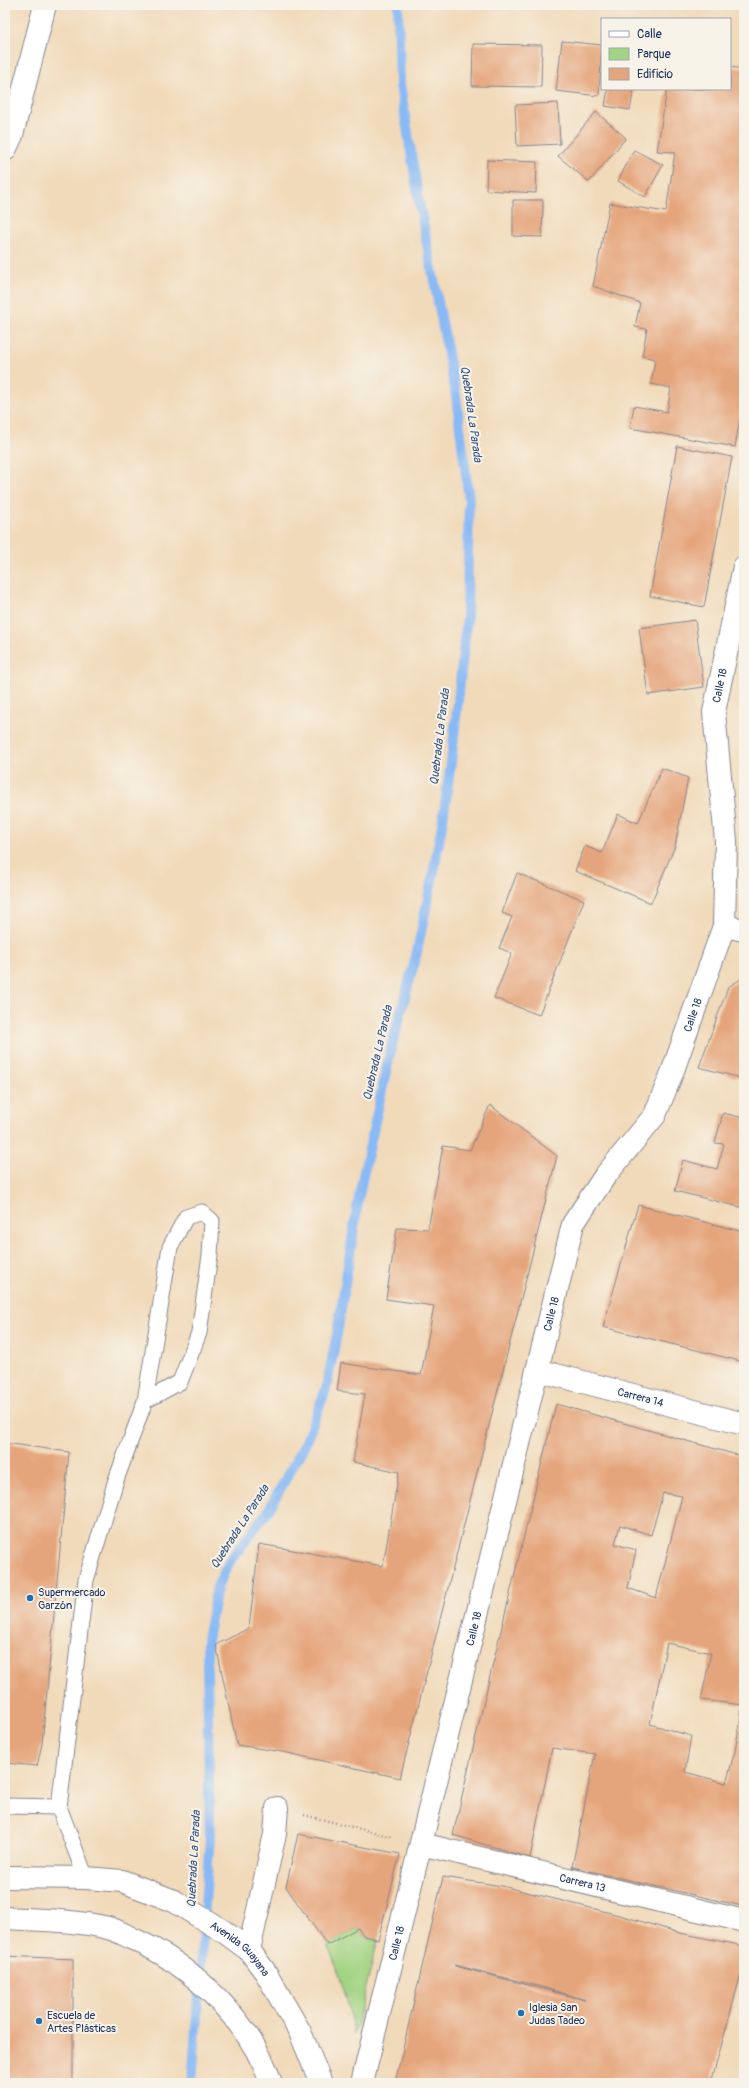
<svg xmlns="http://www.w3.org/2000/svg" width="749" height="2088" font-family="Pangolin,sans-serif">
	<rect width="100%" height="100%" fill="#f7f3e8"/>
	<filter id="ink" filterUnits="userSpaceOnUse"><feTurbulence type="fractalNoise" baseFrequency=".025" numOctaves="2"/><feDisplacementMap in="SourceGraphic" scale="8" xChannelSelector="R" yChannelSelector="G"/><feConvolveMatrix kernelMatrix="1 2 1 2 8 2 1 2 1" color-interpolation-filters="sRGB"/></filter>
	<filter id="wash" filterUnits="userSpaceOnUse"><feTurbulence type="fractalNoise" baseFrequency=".012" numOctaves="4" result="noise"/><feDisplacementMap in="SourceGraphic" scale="16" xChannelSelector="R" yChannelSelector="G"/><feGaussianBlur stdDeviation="0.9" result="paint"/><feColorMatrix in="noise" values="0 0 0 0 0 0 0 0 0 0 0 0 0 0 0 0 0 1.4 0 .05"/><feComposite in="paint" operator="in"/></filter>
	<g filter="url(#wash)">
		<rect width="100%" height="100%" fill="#f1daba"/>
		<path fill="#a3d483" stroke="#5f8270" d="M358,1928L364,1936L378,1940L354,2035C349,2003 341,1975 327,1945Z"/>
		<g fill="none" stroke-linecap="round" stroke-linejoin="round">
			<path stroke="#89baf5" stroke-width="10" d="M192,2083L210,1836L207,1668V1640L217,1587L230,1561L268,1511L305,1444L326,1389L337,1334L360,1190L391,1049L416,956L433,875L443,819L452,755L467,618L469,499L456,396L420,207L400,85L398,5"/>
		</g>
		<g id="blocks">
			<path fill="#e5a57c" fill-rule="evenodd" d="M562,41L602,45L599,96L556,91Z
				M473,44L542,45L541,87L472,86Z
				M730,67L744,69V396L735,447L630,428L634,406L667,412L671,388L651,384L655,359L642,356L647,329L635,327L640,303L593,286L610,203L666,212L675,152L657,151L667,89H730Z
				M608,89H634L630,110L605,106Z
				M558,103L560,144L517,146L515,105Z
				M596,112L626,138L589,182L558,156Z
				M634,150L663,165L645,197L618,181Z
				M487,160L537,162L536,193L486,190Z
				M513,200H543L542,237L513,236Z
				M677,446L732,457L704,607L650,596Z
				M695,620L704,687L648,695L639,628Z
				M662,768L688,778L675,846L651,903L575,871L585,846L602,853L618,814L638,823Z
				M517,873L584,900L539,1015L494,998L512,953L499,948L512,917L502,913Z
				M744,977V1079L699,1067L728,987Z
				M490,1105L557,1156L400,1778L283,1752L237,1745L216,1645L249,1628L259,1544L383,1566L399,1472L353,1462L365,1394L337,1391L341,1363L421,1375L434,1306L386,1299L397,1228L428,1229L443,1146L470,1150Z
				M723,1113L744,1118V1208L675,1191L683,1160L717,1169L724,1144L715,1143Z
				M638,1205L744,1232V1362L603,1327Z
				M556,1404L744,1457V1894L742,1906L572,1867L595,1754L552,1748L530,1858L453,1835L489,1680ZM663,1493L682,1496L656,1598L628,1588L636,1550L615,1544L620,1525L651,1535ZM667,1643L711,1653L701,1700L743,1705L735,1751L726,1783L685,1772L691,1736L650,1724Z
				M5,1443L69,1452L42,1744L37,1766L5,1763Z
				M298,1834L400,1854L378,1940L364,1936L358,1928L327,1945L286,1887Z
				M443,1877L502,1886L619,1915L680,1933L744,1946V1963L711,2083H395ZM455,1965L542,1987L585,2000L455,1966Z
				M5,1956L73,1959V2083H5Z"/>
		</g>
	</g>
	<g filter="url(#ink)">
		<use href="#blocks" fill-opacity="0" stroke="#86848c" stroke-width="1"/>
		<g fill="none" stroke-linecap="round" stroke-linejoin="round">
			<g stroke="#86848c" stroke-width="17">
				<path id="service" d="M5,1806L59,1807
					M86,1878L59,1807L86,1580L116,1480L145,1401L170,1247L186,1217L202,1212L212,1221L210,1255L199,1333L180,1382L145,1401"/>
			</g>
			<g stroke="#86848c" stroke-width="24">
				<g id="minor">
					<path d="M5,150L12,135L45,5"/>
					<path d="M724,926L744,930"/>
					<path id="s1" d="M537,1370L744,1424"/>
					<path id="s2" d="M421,1844L744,1921"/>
					<path id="s3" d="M5,1877L86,1878L122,1881L174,1901L223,1931L249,1950L266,1973L300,2032L321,2083"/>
					<path d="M5,1918C39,1920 75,1920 108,1928C117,1930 125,1935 133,1939C191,1964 251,2022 271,2083"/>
					<path d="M249,1950L275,1834L277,1808"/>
					<path id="s4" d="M362,2083L573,1224L605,1176L655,1115L672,1073L724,926L726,841L714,712L744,567"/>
				</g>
			</g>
			<path stroke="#86848c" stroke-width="2.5" stroke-dasharray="1 3" stroke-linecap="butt" d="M304,1815L393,1837"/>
			<use href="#service" stroke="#fff" stroke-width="15"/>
			<use href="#minor" stroke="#fff" stroke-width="22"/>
		</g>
	</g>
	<g fill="#1f6fb2" stroke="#f7f3e8" stroke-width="1.5">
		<circle cx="30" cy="1598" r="4"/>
		<circle cx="521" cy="2013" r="4"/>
		<circle cx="39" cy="2021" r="4"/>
	</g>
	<g text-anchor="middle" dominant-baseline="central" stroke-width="4" stroke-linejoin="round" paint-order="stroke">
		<g font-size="11" fill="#1b2f5e" stroke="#f7f3e8">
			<text stroke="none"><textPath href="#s4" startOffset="1464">Calle 18</textPath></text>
			<text stroke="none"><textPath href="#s4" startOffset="1128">Calle 18</textPath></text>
			<text stroke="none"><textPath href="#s4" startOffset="792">Calle 18</textPath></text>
			<text stroke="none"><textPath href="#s1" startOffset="107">Carrera 14</textPath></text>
			<text stroke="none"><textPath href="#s4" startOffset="468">Calle 18</textPath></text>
			<text stroke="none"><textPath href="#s2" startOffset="166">Carrera 13</textPath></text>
			<text stroke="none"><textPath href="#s4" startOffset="144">Calle 18</textPath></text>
			<text stroke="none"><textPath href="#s3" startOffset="255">Avenida Guayana</textPath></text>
		</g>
		<g font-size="11" fill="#1b2f5e" stroke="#f7f3e8" text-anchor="start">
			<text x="38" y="1592">Supermercado<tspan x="38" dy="13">Garzón</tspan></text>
			<text x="529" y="2007">Iglesia San<tspan x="529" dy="13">Judas Tadeo</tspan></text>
			<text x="47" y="2015">Escuela de<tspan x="47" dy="13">Artes Plásticas</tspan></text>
		</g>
		<g font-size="12" font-style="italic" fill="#365284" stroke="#f7f3e8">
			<text transform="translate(471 414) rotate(82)">Quebrada La Parada</text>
			<text transform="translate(440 737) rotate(-83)">Quebrada La Parada</text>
			<text transform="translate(378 1053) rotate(-77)">Quebrada La Parada</text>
			<text transform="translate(240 1527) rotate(-57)">Quebrada La Parada</text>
			<text transform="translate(194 1859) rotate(-87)">Quebrada La Parada</text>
		</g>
	</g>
	<rect width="749" height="2088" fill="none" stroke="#f7f3e8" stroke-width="20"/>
	<rect x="601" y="18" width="130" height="72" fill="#f7f3e8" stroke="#9fa5b1"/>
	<rect x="609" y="31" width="20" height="6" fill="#ffffff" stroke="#9fa5b1"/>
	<text x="637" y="38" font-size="12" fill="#1b2f5e">Calle</text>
	<rect x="609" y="48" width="20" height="12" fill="#a3d483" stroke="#9fa5b1"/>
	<text x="637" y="58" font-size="12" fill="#1b2f5e">Parque</text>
	<rect x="609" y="68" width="20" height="12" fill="#e5a57c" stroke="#9fa5b1"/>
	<text x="637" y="78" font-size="12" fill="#1b2f5e">Edificio</text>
</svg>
